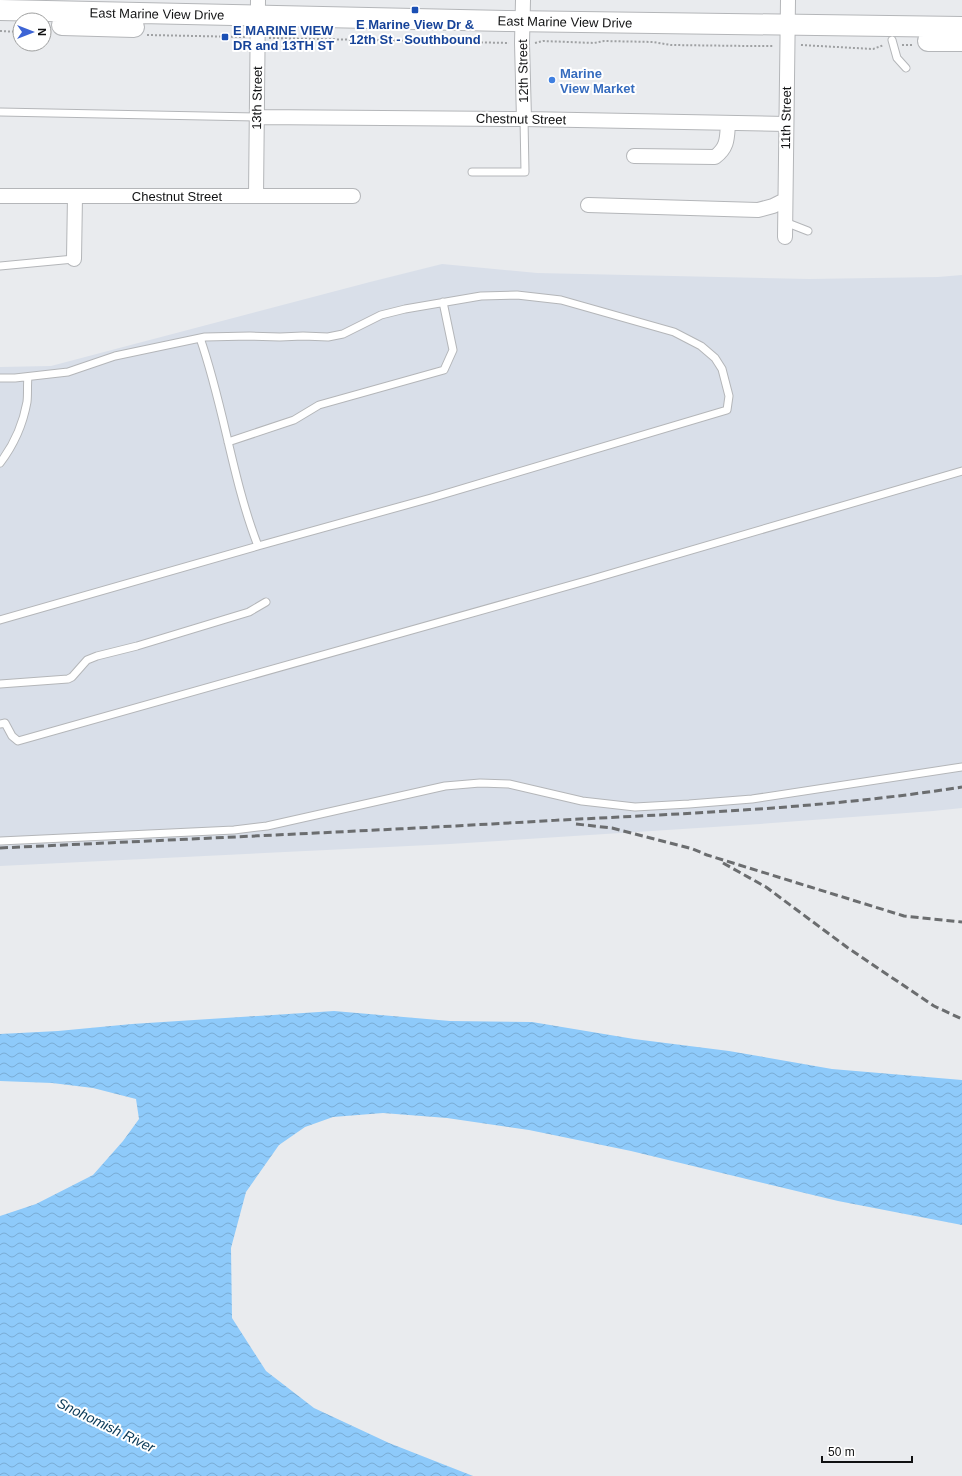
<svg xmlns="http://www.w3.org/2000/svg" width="962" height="1476" font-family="Arial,sans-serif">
	<defs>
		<pattern id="water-waves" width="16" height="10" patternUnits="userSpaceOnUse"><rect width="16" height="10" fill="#8ecafa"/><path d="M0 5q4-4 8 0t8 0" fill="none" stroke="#79acd5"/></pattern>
	</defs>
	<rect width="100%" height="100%" fill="#e9ebee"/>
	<path fill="#d9dfe9" d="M442,264L537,273L809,279L938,277L962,275V808L933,811L760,824L450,844L0,866V367L51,366L370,282Z"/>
	<path fill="url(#water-waves)" d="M334,1011L450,1021L532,1022L634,1039L729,1051L832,1069L962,1080V1225L838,1201L631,1151L529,1130L447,1118L383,1113L333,1117L305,1127L279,1145L246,1192L231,1248L232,1318L266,1371L314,1408L389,1443L473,1476H0V1216L36,1204L93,1175L123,1141L139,1119L136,1099L93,1088L52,1083L0,1081V1034L58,1031L132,1024Z"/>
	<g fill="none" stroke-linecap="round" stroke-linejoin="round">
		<g stroke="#b4b6b9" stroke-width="9">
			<path id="service" d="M892,40L897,58L906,68
				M0,112L257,117
				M472,172H525L524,119
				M785,222L808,231
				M0,266L74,259
				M0,378H15L68,372L115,356L205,337L250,336L280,337L303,336L328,337L343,334L381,315L405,309L481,296L517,295L561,300L674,332L701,346L715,358L722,369L729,396L727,410L431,498L258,546
				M228,442L294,420L319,405L444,370L453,350L443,302
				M0,463C13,446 23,424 27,402C28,394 27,385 28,377
				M0,620L258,546C232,479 224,406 200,338
				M0,684L68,679L72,677L87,660L97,656L137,646L249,612L266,602
				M0,724L5,723L12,736L18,741L589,580L962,471
				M0,841L234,830L267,826L445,786L480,783L509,784L582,801L635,807L689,804L752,799L962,767"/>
		</g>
		<g stroke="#b4b6b9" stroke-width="16">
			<path id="minor" d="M523,0L522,43L524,119
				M257,117L524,119L786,124
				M634,156L715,157C728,147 727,138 728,123
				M0,196H353
				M256,196L258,0
				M588,205L758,210L773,206L785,200
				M785,237L788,0
				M74,259L75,196"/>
		</g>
		<g stroke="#b4b6b9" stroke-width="22">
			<path id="secondary" d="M0,10L506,21L962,27
				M62,25L134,27
				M928,41H962"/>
		</g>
		<path stroke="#9fa1a3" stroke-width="2" stroke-dasharray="2 2" stroke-linecap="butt" d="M0,31L20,32
			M44,32L49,33
			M147,35L245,37
			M269,38L509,43
			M535,43L543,41L594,43L604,41L653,42L671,45L748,46H774
			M801,45L873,49L884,45
			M902,45H914"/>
		<use href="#service" stroke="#fff" stroke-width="7"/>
		<use href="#minor" stroke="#fff" stroke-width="14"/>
		<use href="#secondary" stroke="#fff" stroke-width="20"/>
		<path stroke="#6b6d6f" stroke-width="3" stroke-dasharray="8 4" stroke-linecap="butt" d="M576,824L612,828L693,849L707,855L904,916L962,922
			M0,848C187,839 374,831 561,820C695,813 829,808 962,787
			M723,863L766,887L848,948L934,1006L962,1019"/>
	</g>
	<g fill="#1a4fb4" stroke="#fff" stroke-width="1.5">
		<rect x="411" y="6" width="8" height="8" rx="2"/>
		<rect x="221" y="33" width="8" height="8" rx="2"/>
	</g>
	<circle fill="#3f7fe0" stroke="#fff" stroke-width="1.5" cx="552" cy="80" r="4"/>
	<g text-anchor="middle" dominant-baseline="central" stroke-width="4" stroke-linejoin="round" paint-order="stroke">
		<g font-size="13" fill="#101112" stroke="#fff">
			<text transform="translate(157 14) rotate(1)">East Marine View Drive</text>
			<text transform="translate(565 22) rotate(1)">East Marine View Drive</text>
			<text transform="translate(523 71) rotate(-91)">12th Street</text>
			<text transform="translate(257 98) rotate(-89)">13th Street</text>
			<text transform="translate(786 118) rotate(-89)">11th Street</text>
			<text transform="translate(521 119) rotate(1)">Chestnut Street</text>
			<text x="177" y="196">Chestnut Street</text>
		</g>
		<g font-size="13" font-weight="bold" fill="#164399" stroke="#fff">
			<text x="415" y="24">E Marine View Dr &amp;<tspan x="415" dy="15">12th St - Southbound</tspan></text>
			<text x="233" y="30" text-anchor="start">E MARINE VIEW<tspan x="233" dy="15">DR and 13TH ST</tspan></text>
		</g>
		<g font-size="13" font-weight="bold" fill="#366cbe" stroke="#fff" text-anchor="start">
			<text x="560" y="73">Marine<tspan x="560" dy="15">View Market</tspan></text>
		</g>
		<g font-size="14" font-style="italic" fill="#093957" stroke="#fff">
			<text transform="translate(106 1425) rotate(26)">Snohomish River</text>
		</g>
	</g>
	<g transform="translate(32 32) rotate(90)"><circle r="19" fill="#ffffff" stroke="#9fa0a0"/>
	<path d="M0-3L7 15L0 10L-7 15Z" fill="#3d64d5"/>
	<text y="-6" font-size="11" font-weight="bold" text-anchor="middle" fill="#101112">N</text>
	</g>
	<path d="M822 1456v6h90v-6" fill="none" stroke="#101112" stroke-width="2"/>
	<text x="828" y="1456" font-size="12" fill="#101112" stroke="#ffffff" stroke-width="3" paint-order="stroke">50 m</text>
</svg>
